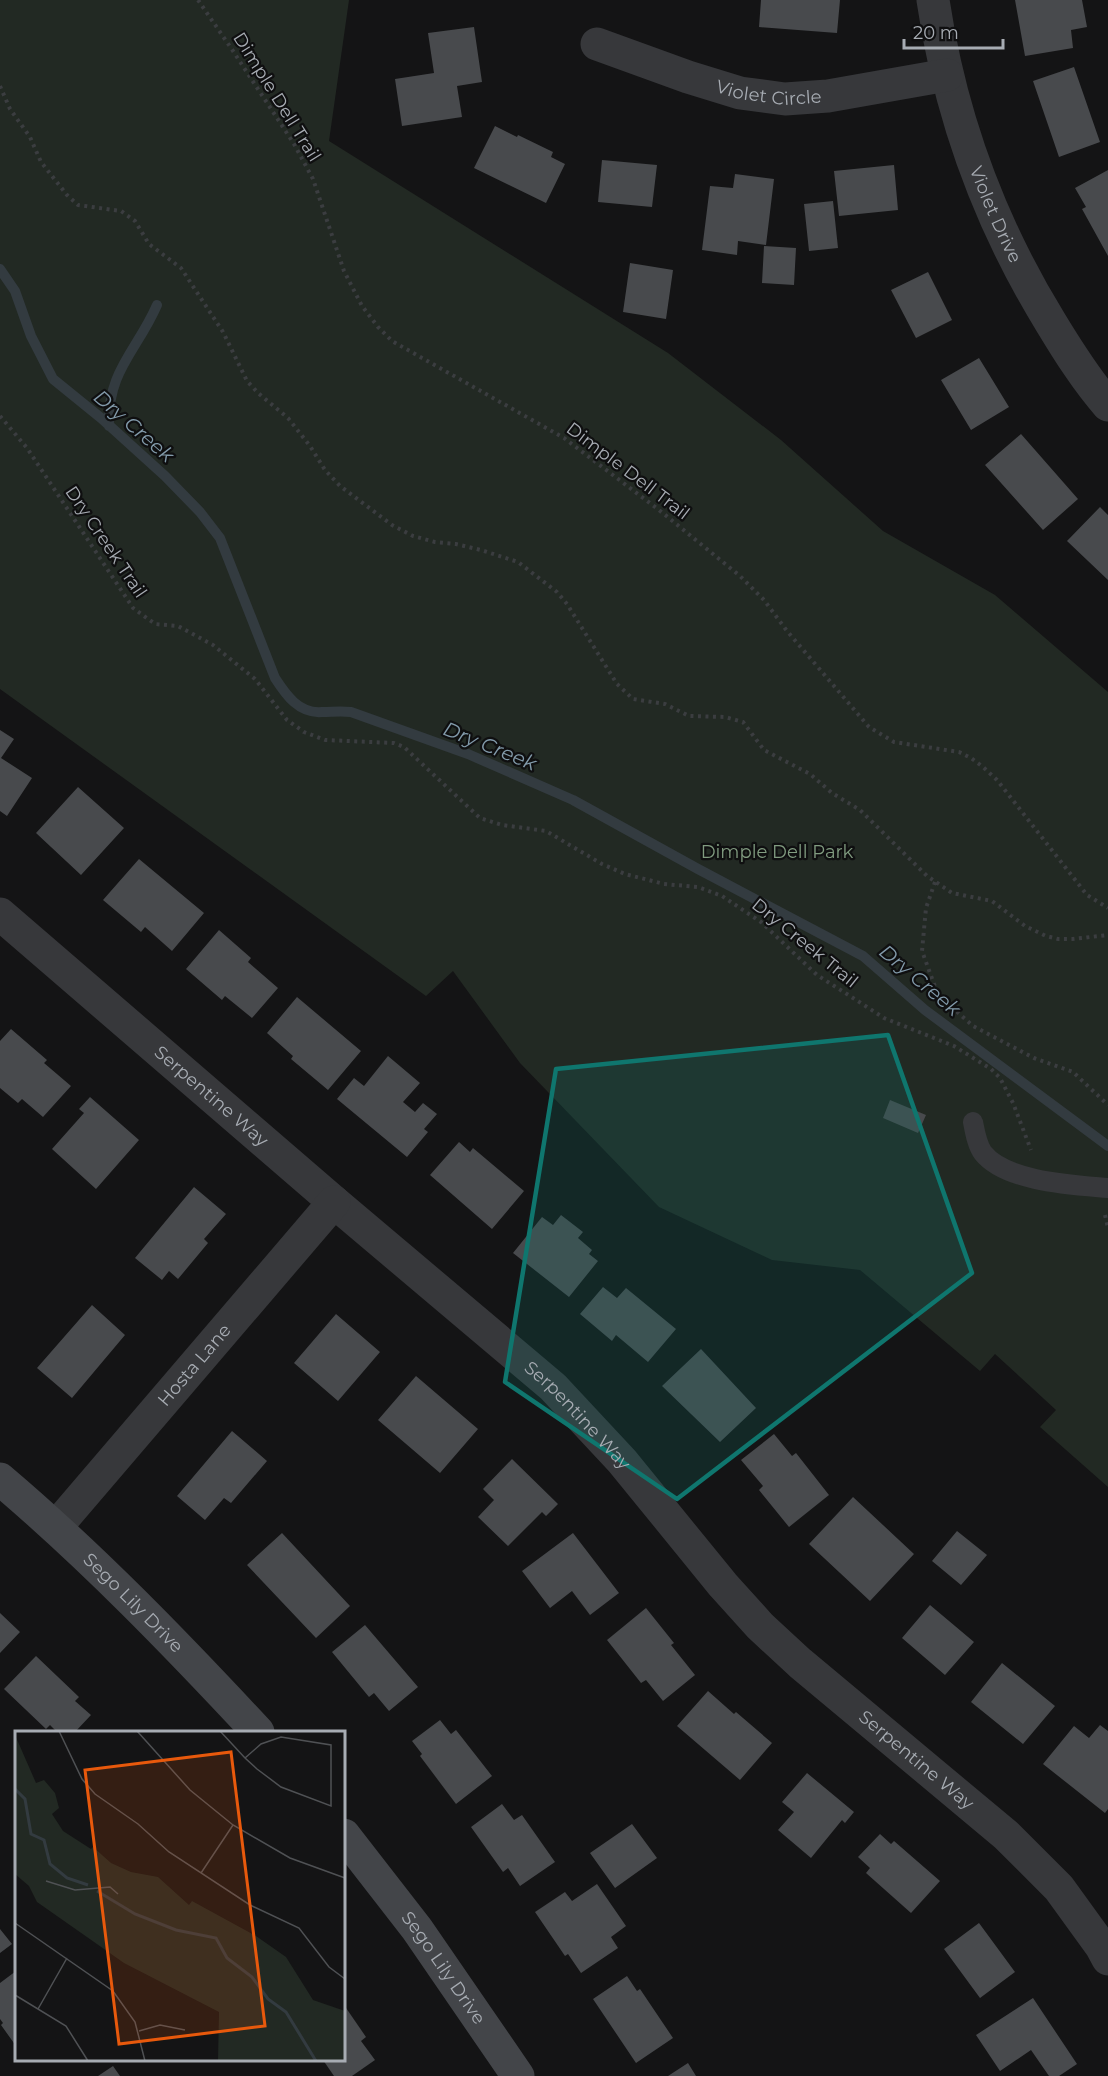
<svg xmlns="http://www.w3.org/2000/svg" width="1108" height="2076" font-family="Montserrat,sans-serif">
	<rect width="100%" height="100%" fill="#141415"/>
	<path fill="#222923" d="M0,0H349L329,141L668,353L781,440L883,531L995,595L1108,692V1487L1040,1427L1056,1410L995,1354L980,1371L860,1270L772,1260L659,1207L520,1063L453,971L426,996L0,689Z"/>
	<g fill="none" stroke-linecap="round" stroke-linejoin="round">
		<path stroke="#333b40" stroke-width="10" d="M0,269L15,291L31,336L53,379L101,418L165,476L200,512L220,538L275,678C286,695 299,714 322,712C332,712 340,711 351,712L468,754L573,800L698,869L863,956L925,1010L1108,1146
			M109,426C107,371 137,351 157,305"/>
	</g>
	<path fill="#484a4d" d="M761,0H840L837,33L759,27Z
		M1015,0H1082L1087,27L1071,30L1073,48L1025,56Z
		M474,27L482,82L457,86L462,117L402,126L395,79L434,73L428,33Z
		M1074,67L1100,142L1059,157L1033,81Z
		M495,126L517,137L518,135L553,152L551,157L565,164L546,203L474,168Z
		M602,160L657,165L652,207L598,202Z
		M894,165L898,210L839,216L834,171Z
		M1108,170V256L1082,209L1086,207L1075,188Z
		M735,174L774,179L766,245L738,241L737,255L702,250L710,186L733,188Z
		M833,201L838,248L809,251L804,204Z
		M764,246L796,248L794,285L762,283Z
		M630,263L673,270L666,319L623,312Z
		M928,272L952,320L916,338L891,290Z
		M979,358L1009,407L971,430L941,380Z
		M1021,434L1078,499L1043,530L985,465Z
		M1100,507L1108,515V580L1067,541Z
		M0,730L14,739L1,758L32,778L7,816L0,811Z
		M78,787L124,828L81,875L36,833Z
		M139,859L204,913L172,951L145,927L141,932L103,900Z
		M219,930L251,958L248,962L278,988L252,1018L225,996L222,1000L186,969Z
		M297,997L361,1051L328,1090L291,1059L293,1056L267,1033Z
		M11,1029L47,1060L44,1063L71,1086L43,1117L22,1099L18,1103L0,1088V1041Z
		M388,1056L420,1083L403,1102L415,1112L423,1103L437,1114L424,1129L428,1132L407,1157L337,1099L354,1078L364,1086Z
		M90,1097L139,1140L96,1189L52,1149L84,1113L79,1109Z
		M890,1100L926,1115L918,1133L883,1118Z
		M459,1142L470,1152L473,1148L524,1191L492,1229L430,1175Z
		M194,1187L226,1214L204,1239L208,1243L178,1279L169,1271L162,1280L135,1258Z
		M561,1215L583,1232L578,1238L592,1250L589,1254L598,1261L569,1297L513,1253L542,1217L553,1225Z
		M603,1287L617,1298L626,1288L676,1329L648,1362L616,1335L612,1341L580,1314Z
		M92,1305L125,1335L72,1398L37,1368Z
		M336,1314L380,1352L338,1401L294,1363Z
		M701,1349L756,1408L720,1442L662,1386Z
		M416,1376L478,1429L440,1473L378,1420Z
		M232,1431L267,1461L231,1503L224,1498L205,1520L177,1496Z
		M774,1434L792,1456L796,1453L829,1495L789,1527L759,1490L763,1486L741,1460Z
		M512,1459L558,1504L546,1516L542,1512L508,1546L478,1517L494,1500L483,1489Z
		M853,1497L914,1554L870,1601L809,1544Z
		M957,1531L987,1555L961,1585L932,1561Z
		M282,1533L350,1606L316,1638L247,1565Z
		M573,1533L619,1593L590,1615L572,1591L550,1608L522,1571Z
		M930,1605L974,1642L945,1675L902,1638Z
		M646,1608L674,1643L671,1645L695,1675L663,1701L646,1680L641,1683L607,1640Z
		M0,1613L20,1632L0,1653Z
		M365,1625L418,1687L389,1711L374,1693L369,1697L332,1652Z
		M36,1656L79,1697L75,1701L91,1715L75,1732H57L50,1725L46,1729L4,1689Z
		M1002,1663L1055,1706L1023,1744L971,1702Z
		M708,1691L734,1714L736,1712L772,1743L740,1780L677,1726Z
		M440,1720L451,1734L456,1730L492,1776L456,1804L420,1756L422,1754L412,1741Z
		M1100,1725L1108,1731V1809L1105,1813L1043,1764L1074,1726L1089,1738Z
		M807,1773L854,1812L845,1823L842,1820L811,1858L778,1830L794,1812L782,1802Z
		M502,1804L514,1820L522,1815L555,1862L520,1886L508,1868L503,1872L471,1827Z
		M632,1824L657,1858L615,1888L590,1853Z
		M880,1834L891,1844L894,1841L940,1881L911,1913L866,1873L870,1868L858,1857Z
		M597,1884L626,1926L611,1937L618,1948L581,1973L568,1954L565,1956L535,1912L565,1892L572,1901Z
		M979,1923L1015,1972L980,1998L944,1949Z
		M0,1929L12,1944L0,1953Z
		M16,1971V2046L1,2025L3,2023L0,2019V1983Z
		M627,1976L637,1991L640,1989L673,2038L636,2063L593,1999Z
		M1033,1998L1077,2064L1059,2076H1049L1031,2050L1000,2071L976,2035Z
		M344,2005L366,2037L361,2041L375,2060L352,2076H334L323,2060H344Z
		M688,2063L696,2076H668Z
		M113,2066L120,2076H98Z"/>
	<g fill="none" stroke-linecap="round" stroke-linejoin="round">
		<path stroke="#3b3d40" stroke-width="4" stroke-dasharray="3 4.5" stroke-linecap="butt" d="M198,0L231,48L294,144L313,179L344,271L362,306L378,327L392,341L564,438L659,510L740,576L764,600L787,631L869,727L894,742L959,752L971,758L983,767L997,780L1087,895L1108,908
			M0,86L10,109L30,137L41,162L67,195L78,205L121,211L135,221L149,244L181,268L223,332L247,381L258,393L288,418L310,446L325,470L340,486L392,525L413,536L435,542L456,544L481,550L518,562L557,592L567,604L617,684L633,699L665,704L689,716L725,717L743,722L764,750L810,774L832,793L860,810L927,876L952,893L992,901L1025,926L1046,936L1058,939H1073L1108,935
			M0,416L27,448L133,608L155,624L178,626L213,645L255,679L287,720L304,732L325,740L394,743L404,747L480,818L502,825L546,831L602,864L625,874L664,884L698,887L722,896L761,922L817,975L850,996L884,1018L954,1046L991,1069L1000,1078L1013,1103L1031,1150
			M935,882L926,908L922,951L938,995L973,1026L1034,1058L1073,1072L1108,1105
			M1105,1215L1108,1228"/>
		<path stroke="#37383b" stroke-width="20" d="M973,1122C975,1132 977,1145 983,1153C1006,1182 1074,1185 1108,1188"/>
		<g stroke="#37383b" stroke-width="33">
			<path id="s1" d="M933,0C950,115 990,224 1051,323C1068,351 1086,380 1108,405"/>
			<path id="s2" d="M597,44L688,77L740,93L785,99L828,96L947,75"/>
			<path id="s3" d="M0,914L334,1202L553,1387L622,1461L723,1585L760,1626L800,1663L1006,1835L1059,1888L1101,1946L1108,1959"/>
			<path id="s4" d="M56,1527L334,1202"/>
		</g>
		<g stroke="#434549" stroke-width="33">
			<path id="s5" d="M0,1479C92,1557 176,1644 258,1732"/>
			<path id="s6" d="M344,1835L417,1929L518,2076"/>
		</g>
	</g>
	<path fill="#0f766e" fill-opacity="0.2" stroke="#0f766e" stroke-width="4.5" stroke-linejoin="round" d="M888,1035L972,1273L677,1499L505,1382L556,1069Z"/>
	<g text-anchor="middle" dominant-baseline="central" stroke-width="4.5" stroke-linejoin="round" paint-order="stroke">
		<g font-size="18" fill="#a7acb3" stroke="#0f0f10">
			<text stroke="none"><textPath href="#s2" startOffset="180">Violet Circle</textPath></text>
			<text transform="translate(277 97) rotate(58)">Dimple Dell Trail</text>
			<text stroke="none"><textPath href="#s1" startOffset="224">Violet Drive</textPath></text>
			<text transform="translate(628 471) rotate(37)">Dimple Dell Trail</text>
			<text transform="translate(106 542) rotate(56)">Dry Creek Trail</text>
			<text transform="translate(805 943) rotate(39)">Dry Creek Trail</text>
			<text stroke="none"><textPath href="#s3" startOffset="279">Serpentine Way</textPath></text>
			<text stroke="none"><textPath href="#s4" startOffset="213">Hosta Lane</textPath></text>
			<text stroke="none"><textPath href="#s3" startOffset="765">Serpentine Way</textPath></text>
			<text stroke="none"><textPath href="#s5" startOffset="182">Sego Lily Drive</textPath></text>
			<text stroke="none"><textPath href="#s3" startOffset="1250">Serpentine Way</textPath></text>
			<text stroke="none"><textPath href="#s6" startOffset="166">Sego Lily Drive</textPath></text>
		</g>
		<g font-size="18" fill="#819c80" stroke="#0f0f10">
			<text x="777" y="852">Dimple Dell Park</text>
		</g>
		<g font-size="20" font-style="italic" fill="#829aaa" stroke="#0f0f10">
			<text transform="translate(134 426) rotate(41)">Dry Creek</text>
			<text transform="translate(490 746) rotate(22)">Dry Creek</text>
			<text transform="translate(920 980) rotate(40)">Dry Creek</text>
		</g>
	</g>
	<g transform="translate(15 1731)">
		<rect width="330" height="330" fill="#141415"/>
		<path d="M0,4L21,52L29,49L40,62L44,77L37,83L48,100L76,118L78,116L96,132L116,141L143,146L174,174L177,170L241,205L271,226L298,269L330,280V330H203L204,281L109,232L22,171L14,155L0,143Z" fill="#222923"/>
		<path fill="none" stroke="#333b40" stroke-width="3" d="M0,58L10,68L16,103L29,109L35,133L52,147L73,154M82,160L120,183L161,199L201,207L212,227L237,246L253,268L271,281L301,330"/>
		<path fill="none" stroke="#4f5154" stroke-width="1.5" d="M44,0L67,48L80,63L123,93L154,121L235,174L284,197L314,236L330,248M122,0L175,59L218,94L275,127L330,147M205,0L230,27L242,38L266,56L316,75V14L266,6L246,13L230,27M186,142L218,94M31,150L60,159L95,156L103,163M0,192L98,260L120,291L130,330M0,264L51,295L73,330M23,278L52,227M124,300L145,294L170,299"/>
		<path fill="#e8590c" fill-opacity="0.15" stroke="#e8590c" stroke-width="3" d="M216,21L250,295L104,313L70,39Z"/>
		<rect width="330" height="330" fill="none" stroke="#a7acb3" stroke-width="3"/>
	</g>
	<path d="M904 39v9h99v-9" fill="none" stroke="#a7acb3" stroke-width="3"/>
	<text x="913" y="39" font-size="18" fill="#a7acb3" stroke="#0f0f10" stroke-width="4.5" paint-order="stroke">20 m</text>
</svg>
